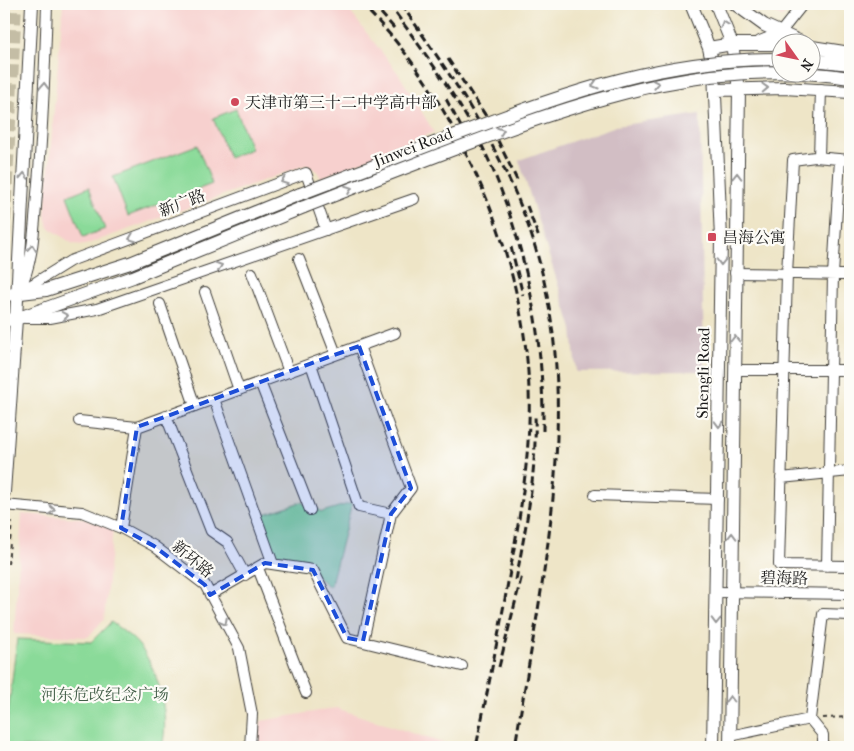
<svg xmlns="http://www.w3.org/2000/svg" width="854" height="751" font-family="'IM FELL French Canon','Noto Serif SC',serif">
	<rect width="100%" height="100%" fill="#fdfcf7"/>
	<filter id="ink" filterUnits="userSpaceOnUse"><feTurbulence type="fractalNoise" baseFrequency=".02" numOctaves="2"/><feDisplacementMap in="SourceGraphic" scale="10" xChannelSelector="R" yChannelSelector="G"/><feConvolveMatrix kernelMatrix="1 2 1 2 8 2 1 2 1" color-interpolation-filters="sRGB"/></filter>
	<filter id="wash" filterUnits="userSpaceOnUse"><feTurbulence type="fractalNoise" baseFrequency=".0096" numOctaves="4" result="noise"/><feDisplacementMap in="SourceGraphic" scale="20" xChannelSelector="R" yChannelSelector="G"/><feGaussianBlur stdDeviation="1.12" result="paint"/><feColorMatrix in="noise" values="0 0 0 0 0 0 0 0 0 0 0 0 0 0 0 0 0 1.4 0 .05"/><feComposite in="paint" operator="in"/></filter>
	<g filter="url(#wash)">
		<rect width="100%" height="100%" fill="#eee5c7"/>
		<path fill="#f7d0ce" d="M63,4H344L398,73L434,132L321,178L317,171L306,165L85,245L73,244L48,227L45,214Z
			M754,4H792L782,17Z
			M22,514L81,518L113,528L104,620L88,637L14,634Z
			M336,708L455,747H257L261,721Z"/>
		<path fill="#d2bec4" d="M700,114L704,371L576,372L572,329L519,160L616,126Z"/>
		<path fill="#8ada99" stroke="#537b5a" d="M236,109L251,149L229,158L213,118Z
			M197,145L212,184L128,216L113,177Z
			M89,187L105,229L83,237L67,196Z
			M301,502L322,512L352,503L330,587L307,569L274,563L258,516Z
			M111,622C120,629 131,636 138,644C159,670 170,715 162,747H4L17,639L91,642Z"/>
	</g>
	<g filter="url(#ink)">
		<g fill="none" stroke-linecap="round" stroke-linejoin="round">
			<path stroke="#c4bda5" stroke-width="12" stroke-dasharray="12 6" stroke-linecap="butt" d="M4,239L16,4"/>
			<g stroke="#3c3a36" stroke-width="12">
				<path id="minor" d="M4,11V4
					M760,41L780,33L803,4
					M819,157L821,89
					M850,160L815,157L793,160L787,274L779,565L850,566
					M299,259L336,354
					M252,273L289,372
					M735,273L850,275
					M19,291C34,261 34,228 37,194C43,131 45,67 47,4
					M20,292L70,261L306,173L326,230
					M205,292L239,390
					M160,304L195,406
					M25,318H50L97,309L414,199
					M359,346L411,488L391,514L363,641
					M311,364L359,507L391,514
					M735,370H850
					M260,382L310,510
					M214,399L273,564
					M166,416L211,531L227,542L245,575
					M79,421L137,427
					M781,478L850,471
					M595,495L718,499
					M4,505L82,512L121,528L154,546L205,585L239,648L252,714L250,747
					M121,528L137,427L395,333
					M827,566L833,275L840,159
					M258,568L306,693
					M716,592L850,594
					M210,595L265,563L313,570L347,638L462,666
					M810,719L823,614L850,615
					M730,736L810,719L823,735V747"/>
			</g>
			<g stroke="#3c3a36" stroke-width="14">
				<path id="major" d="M691,4L709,48L714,71L721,239L713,747
					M716,4L732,44L739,89L730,747
					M735,4L764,25L801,42
					M812,47L850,53
					M709,48L732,44H782
					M812,60L850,64
					M716,90L784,88L850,92
					M4,295L46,290L130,263L300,194
					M4,320L16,319L133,277L304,207
					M4,492L16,319L32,4"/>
			</g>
			<path stroke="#3c3a36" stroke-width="2" stroke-dasharray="4 4" stroke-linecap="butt" d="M8,564L12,522
				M823,718L850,717"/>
			<use href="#minor" stroke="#fff" stroke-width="10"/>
			<use href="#major" stroke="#fff" stroke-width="12"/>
			<path stroke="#1c1c1c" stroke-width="3" stroke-dasharray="8 4" stroke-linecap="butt" d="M361,4C404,45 436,93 462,146C501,220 526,306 529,390C531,446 522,504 512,560C501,622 489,685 476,747
				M373,4L394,28
				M389,4C427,56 468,110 493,170C528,254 544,341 543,431
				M401,4C450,74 499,144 528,225C588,396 542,575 515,747
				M448,59L486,116L517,180
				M446,99L466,136
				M527,206L539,238
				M511,247L523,295
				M516,580C526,526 537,471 535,415
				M499,667L522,575"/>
			<g stroke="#3c3a36" stroke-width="14" stroke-linecap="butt">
				<path id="major-bridge" d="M300,194C355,173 411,152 466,131C573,91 666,58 782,59
					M304,207C363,184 422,161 481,139C600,95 721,57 850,78"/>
			</g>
			<use href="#major-bridge" stroke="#fff" stroke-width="12"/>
		</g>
		<defs><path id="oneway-chevron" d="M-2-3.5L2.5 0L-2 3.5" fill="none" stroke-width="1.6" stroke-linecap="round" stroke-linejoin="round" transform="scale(1.25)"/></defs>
		<g stroke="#999">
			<use href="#oneway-chevron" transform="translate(724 24) rotate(-110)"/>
			<use href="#oneway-chevron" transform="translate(656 84) rotate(-11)"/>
			<use href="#oneway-chevron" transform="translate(595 85) rotate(163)"/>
			<use href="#oneway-chevron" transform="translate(44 86) rotate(-88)"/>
			<use href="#oneway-chevron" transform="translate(765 88) rotate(-2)"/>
			<use href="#oneway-chevron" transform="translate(501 131) rotate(-20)"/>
			<use href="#oneway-chevron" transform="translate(24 176) rotate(-87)"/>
			<use href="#oneway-chevron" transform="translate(737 176) rotate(-89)"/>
			<use href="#oneway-chevron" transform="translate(284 181) rotate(159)"/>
			<use href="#oneway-chevron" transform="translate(349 189) rotate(-21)"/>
			<use href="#oneway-chevron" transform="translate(132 238) rotate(159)"/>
			<use href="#oneway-chevron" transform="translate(32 248) rotate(-83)"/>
			<use href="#oneway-chevron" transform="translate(721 262) rotate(91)"/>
			<use href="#oneway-chevron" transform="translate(219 266) rotate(-19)"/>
			<use href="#oneway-chevron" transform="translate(65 316) rotate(-10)"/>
			<use href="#oneway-chevron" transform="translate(735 339) rotate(-90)"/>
			<use href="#oneway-chevron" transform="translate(719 424) rotate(91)"/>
			<use href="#oneway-chevron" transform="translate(52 510) rotate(5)"/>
			<use href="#oneway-chevron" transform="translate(732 536) rotate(-89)"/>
			<use href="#oneway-chevron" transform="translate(716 621) rotate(91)"/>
			<use href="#oneway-chevron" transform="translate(224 622) rotate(62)"/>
			<use href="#oneway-chevron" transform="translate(730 699) rotate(-90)"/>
		</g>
	</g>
	<path fill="#1d4ed8" fill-opacity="0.2" stroke="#1d4ed8" stroke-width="4" stroke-dasharray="10 6" stroke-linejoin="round" d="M359,346L411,488L391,514L363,641L347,638L313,570L265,563L210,595L205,585L154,546L121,528L137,427Z"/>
	<g fill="#d1495b" stroke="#fdfcf7" stroke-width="2">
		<circle cx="235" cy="102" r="5"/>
		<rect x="707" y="232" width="10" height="10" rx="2.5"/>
	</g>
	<g text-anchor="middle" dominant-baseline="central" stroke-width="4.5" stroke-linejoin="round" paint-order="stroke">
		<g font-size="16" fill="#1c1c1c" stroke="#fdfcf7" text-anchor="start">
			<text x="245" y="102">天津市第三十二中学高中部</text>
			<text x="722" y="237">昌海公寓</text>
		</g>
		<g font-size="16" fill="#1c1c1c" stroke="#fdfcf7">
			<text transform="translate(413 147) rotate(-21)">Jinwei Road</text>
			<text transform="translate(182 203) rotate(-21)">新广路</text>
			<text transform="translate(703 373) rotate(-89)">Shengli Road</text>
			<text transform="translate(193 559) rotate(40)">新环路</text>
			<text transform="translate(784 578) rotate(1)">碧海路</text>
		</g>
		<g font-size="16" fill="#425e48" stroke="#fdfcf7">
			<text x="105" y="694">河东危改纪念广场</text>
		</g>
	</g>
	<rect width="854" height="751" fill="none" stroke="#fdfcf7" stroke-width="20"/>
	<g transform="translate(796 58) rotate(123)"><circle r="24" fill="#fdfcf7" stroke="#a3a29f"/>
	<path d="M0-4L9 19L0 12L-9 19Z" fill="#d1495b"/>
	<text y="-8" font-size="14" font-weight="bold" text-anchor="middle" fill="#1c1c1c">N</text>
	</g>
</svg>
